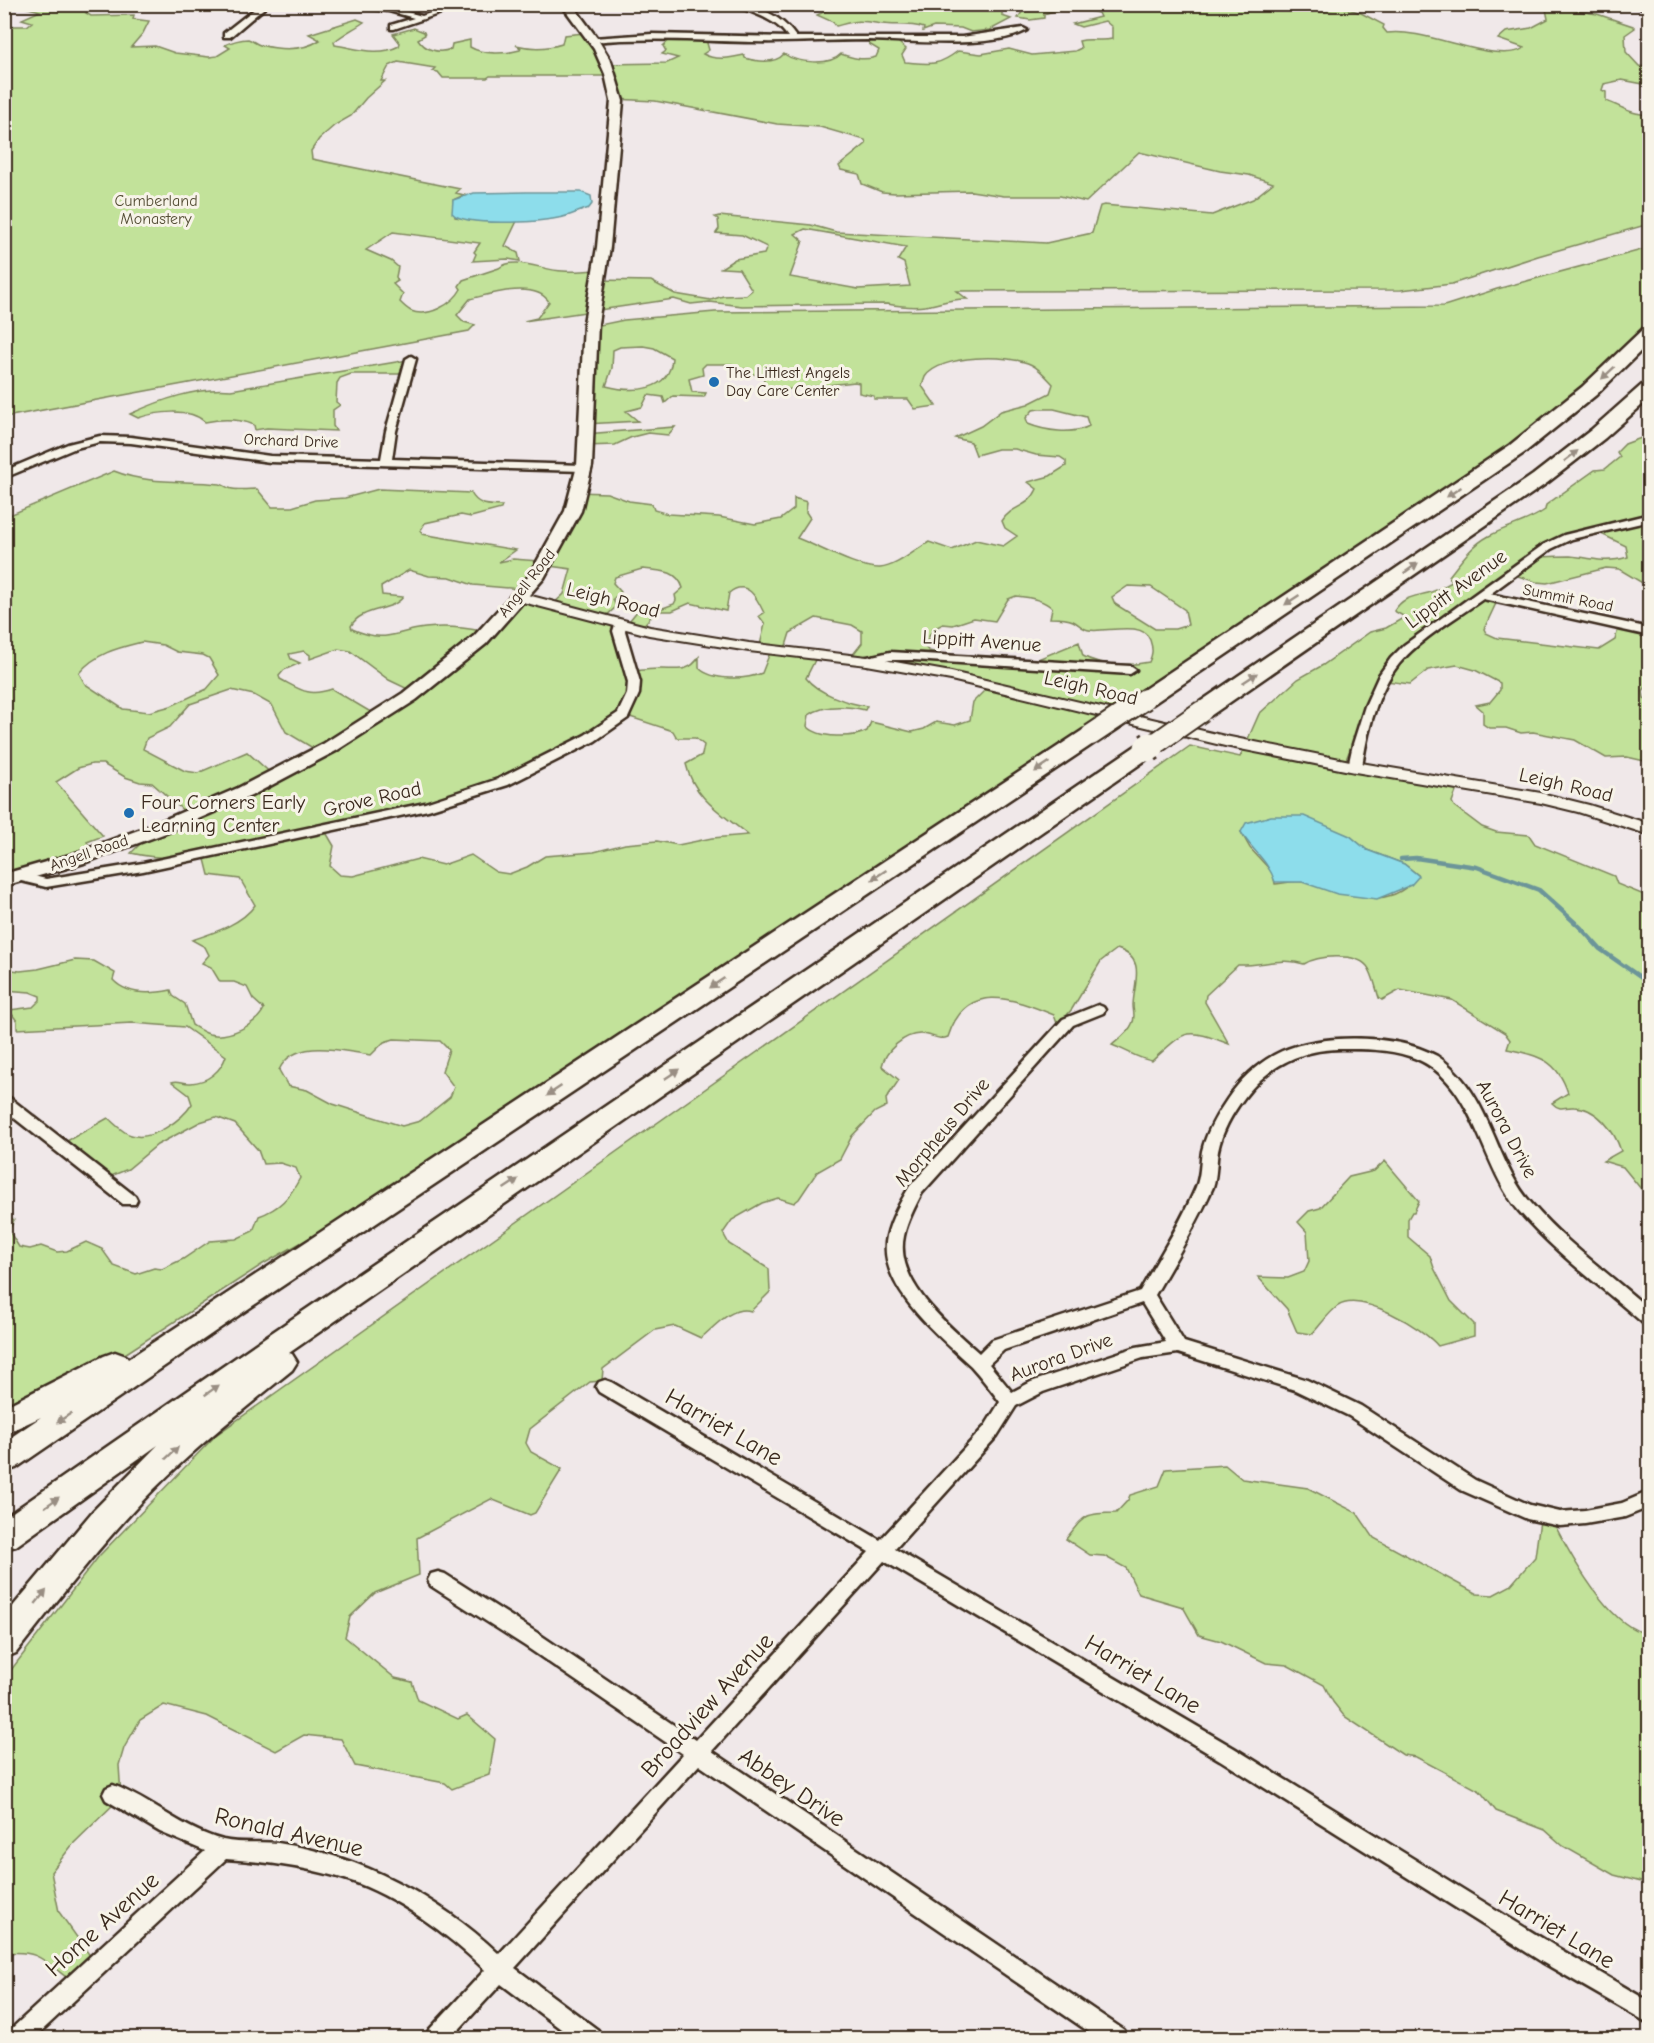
<svg xmlns="http://www.w3.org/2000/svg" width="1654" height="2043" font-family="'Comic Neue',sans-serif">
	<rect width="100%" height="100%" fill="#f0e8e9"/>
	<filter id="ink" filterUnits="userSpaceOnUse"><feTurbulence type="fractalNoise" baseFrequency=".0167" numOctaves="2"/><feDisplacementMap in="SourceGraphic" scale="12" xChannelSelector="R" yChannelSelector="G"/><feConvolveMatrix kernelMatrix="1 2 1 2 8 2 1 2 1" color-interpolation-filters="sRGB"/></filter>
	<g filter="url(#ink)">
		<path fill="#c2e29a" stroke="#7e865c" stroke-width="1.5" fill-rule="evenodd" d="M1035,4H1255L1322,12L1340,6L1361,13L1384,25L1383,28L1387,33C1425,27 1497,66 1524,48L1498,39L1506,32L1531,28L1548,19L1546,9L1541,5L1570,4L1574,7V10L1597,14L1633,26L1635,28L1625,35L1626,52L1639,66L1649,67V85L1622,80L1604,84L1602,90L1606,92V101C1625,108 1627,113 1649,115V224L1538,256L1452,284L1401,290L957,291L967,299C952,298 940,304 925,306C912,308 899,306 887,304L742,306L710,302L691,304L674,299L524,321L537,318L549,302C536,280 489,294 470,299L457,315L464,322L475,325L469,331L5,417V26H27L32,22L22,19L40,11L17,5H71L75,7L93,9L86,13L91,16L134,15L133,19L149,21L143,33L131,47L155,46L175,53L209,57L217,56L230,48L225,45C230,42 241,39 248,39C252,40 256,44 260,45C280,50 303,51 320,40L309,34L357,19L364,22C354,29 343,34 334,42L335,45C356,48 378,57 399,46L400,43L393,34L414,28L424,32L425,35L418,39C425,50 438,54 451,49L452,44L470,40V47C483,55 506,54 520,50L521,48L516,45C532,49 546,49 562,44L564,35L585,33L605,64L667,63L678,58L662,54L666,51L663,46L673,37L710,38L707,43L709,50L703,54C716,61 731,58 744,55L745,58C759,62 775,64 784,54C797,63 830,66 841,54C853,58 863,61 876,57L879,50L869,44L868,37H892L906,49L902,55L905,62C930,64 937,67 958,51L981,54L1009,49L1032,55L1075,51L1081,48L1079,41C1091,38 1101,42 1112,39V27L1105,21L1081,27L1073,24L1100,17L1098,13C1079,8 1062,7 1044,14V18L1030,20L1018,18L1022,12L1035,8ZM398,62L435,68L432,71L438,72L443,78H487L490,76H610L614,99L655,101L777,124L820,127L865,140L866,144L839,166L841,170L859,174L862,184L882,192L895,193L971,191L1004,196H1060L1086,202L1139,152L1220,171L1249,175L1273,183L1253,199L1212,215L1104,205L1100,206L1092,233L1046,243L836,232L811,225L719,216L715,217L718,219L719,229L716,233L742,235L767,247L764,254L735,259L721,268L739,269L752,290L746,295L723,296L711,300L675,294L651,281L597,280L596,270C585,271 574,272 563,271C544,271 514,255 499,268L463,280L459,286L461,289C453,304 428,318 411,311C407,309 403,305 400,302L403,294L393,284L398,281L396,277L398,267L391,261L366,250L393,232L480,243L474,252L476,254L473,261L508,259L520,261L518,253L505,246L517,221H485L455,217L453,200L464,195L456,193L460,189L312,159L311,151L319,139L335,125L351,116L366,98L385,81H381L389,66ZM805,229L906,247L898,260L904,263L910,286L858,289L790,277L803,241L795,234Z
			M810,5H1002V16L1011,19L990,30L971,32L961,28L934,27L923,31L924,28C909,23 896,26 882,24C857,20 860,20 836,26L833,22L817,15L828,10Z
			M1649,248V325L1541,429L345,1218L263,1264L111,1363L5,1410V1214L14,1220L9,1231L19,1247L30,1249L41,1246L57,1252L67,1251L86,1242L102,1249L114,1266L136,1274L154,1268L162,1269L183,1259L210,1241L236,1239L253,1231L259,1216C279,1209 290,1197 300,1178L296,1168L280,1163L263,1164L258,1150L235,1124L216,1117L200,1122L157,1145L128,1169L109,1177L65,1142L108,1118C115,1124 123,1133 131,1135C151,1142 182,1120 192,1104L189,1095L172,1082C179,1079 183,1084 191,1083C208,1082 221,1071 226,1056L185,1027L132,1023L17,1029V1021L9,1010L33,1007L40,1000V996L30,992L5,990V969L20,971L38,969L75,960L94,961L115,973L113,980C127,995 152,994 171,990L173,996L185,1004L192,1025C197,1028 203,1032 209,1034C228,1039 256,1025 264,1009L253,999L247,987L234,982H220L211,967L202,963L209,955L205,947L192,940C213,933 242,924 255,905L240,879L209,875L204,855C179,859 156,859 131,853L149,835L186,813L152,783L140,782L125,777L103,764H92L78,768L56,782L103,836L87,842L91,849L5,876V517L114,471C149,485 183,480 220,484C224,485 226,487 229,488C237,491 249,489 257,489L272,507H292L315,500L345,498L379,489L471,493C478,506 488,505 502,506L501,509L471,517L461,515L425,523L421,530L422,534L516,550L499,562L513,559L539,561L577,492L607,493L629,501L652,504L654,510L668,514L719,517L755,524L781,519L794,509V498L807,502L806,512L810,518L797,538C818,546 859,569 880,568C896,567 915,550 929,542L952,550L976,540L1003,546L1017,536L1005,528L1002,521C1013,504 1028,509 1037,489L1028,482L1050,476L1066,466V461L1060,457L1036,455L1015,449H998L976,455L971,442L955,438L981,426L1001,411L1028,404L1050,393L1053,384C1047,378 1040,369 1032,365C1010,354 940,354 925,377C924,380 923,383 922,386L936,406L915,409L908,399H874V396L859,393V383L855,382L766,392L763,375L750,374L747,369H734L732,364H706L702,368L703,375L689,379L692,392L706,393L704,397L673,396L665,403L663,397L648,395L642,407L626,411L638,421L586,424L590,327L624,320L715,312L1444,306L1497,289ZM643,346L654,348L672,358C670,392 633,393 606,386L612,368L613,350L620,347ZM1039,409H1054L1086,417L1089,426C1073,435 1045,431 1028,424L1026,418L1033,410ZM542,565L571,569L564,594L552,605L519,598L481,631C462,627 444,626 425,628C392,632 387,644 352,629L351,626C361,607 392,612 403,597L382,595L381,587L409,570L429,576L450,577L473,585L521,589ZM642,569C659,571 677,569 683,588L675,595L676,600L674,604L663,608L638,610L626,625L642,627L656,611H672L690,603L726,611L729,593C747,578 757,598 764,613L759,616L765,624L760,645L771,650L762,673C746,680 712,681 699,668V657C689,673 677,669 661,669C649,669 638,671 627,671L622,651L612,623L604,618L616,607L613,599L621,592L613,583L615,577ZM1128,586L1151,587L1185,610L1188,625L1175,629H1155L1115,604L1112,597ZM1016,596C1028,597 1043,599 1052,608L1050,618C1057,618 1067,618 1073,621C1079,624 1082,629 1089,630C1105,633 1143,620 1150,640C1153,649 1153,653 1149,662C1129,666 1100,666 1083,656L1079,642L1026,664L977,661L929,651L924,646L933,629L943,624L953,625L974,618L995,621L1008,599ZM816,618L852,625L862,631V643L851,657L989,686L973,702L970,720L955,725L936,722L924,729L912,732L871,722L867,731C853,738 819,739 807,726L809,715C825,704 847,706 865,710L867,706C849,704 817,693 806,678L818,654L785,649L790,633ZM142,642L163,645L177,652L203,655L209,658L219,675L207,689L171,706L149,712L123,709L85,684L79,673C96,653 118,648 142,642ZM338,649L350,651L389,680L410,690L374,714L332,689C308,697 301,690 280,679L279,676L284,670L300,663L291,659L289,654L304,651L310,655V659ZM231,690L254,695L272,705L286,732L318,751L273,775L247,752L198,773L185,771L143,749L147,738L170,727L190,704ZM618,713L673,731L677,738H695L704,745L702,755L686,764C694,799 723,814 748,835L712,838L678,845L657,841L625,844L594,852L545,856L527,867L509,874L496,872L471,855L443,865L418,859L353,876L340,875L330,866L334,846L324,829C374,817 425,807 474,790C525,772 575,744 618,713ZM394,1039L440,1041L449,1050L442,1071L454,1087L450,1097L420,1121L402,1126L333,1104L307,1090L288,1086L279,1070C294,1037 343,1051 371,1055L384,1042Z
			M408,360L403,374H351L340,378L337,383L336,402L340,405L333,410V426L336,431L267,428L255,430L254,425C240,419 221,419 205,422C189,407 156,412 138,418L130,414C161,400 196,387 231,390Z
			M675,427L668,435L648,433L632,437L615,445L584,446L585,434Z
			M1649,435V587L1619,569L1606,568L1547,583L1536,582L1509,573L1479,593L1498,599L1484,629L1486,633L1497,638L1599,650L1615,640L1618,629L1622,625L1649,633V682L1643,691L1644,698L1649,701V762L1627,757L1606,758L1575,740L1533,732L1521,733L1506,728H1489L1483,724V711L1476,705L1490,702L1500,690V683L1475,670L1457,665L1428,670L1410,684L1378,680L1345,762L1459,784L1452,802L1454,806L1482,827L1496,832L1529,835L1535,844L1614,876L1617,884L1649,897V1196L1641,1189L1623,1167L1603,1161L1621,1151C1615,1132 1597,1107 1574,1107C1564,1106 1561,1112 1552,1103L1568,1093C1557,1059 1539,1056 1507,1049L1510,1040L1505,1033L1452,1000L1400,990L1382,1000L1379,998C1376,989 1373,973 1367,966C1355,952 1317,956 1304,964C1282,957 1261,966 1238,965L1206,995L1205,1002L1229,1044C1185,1027 1186,1030 1152,1061C1138,1059 1126,1050 1112,1045C1119,1039 1129,1032 1132,1024C1136,1017 1133,1012 1133,1005C1134,982 1147,958 1117,949L1101,961L1072,1009L1058,1026L1054,1015C1012,998 966,980 948,1037C938,1041 932,1034 920,1034C904,1034 885,1051 882,1066L899,1080L886,1099L887,1106L875,1112L852,1136L840,1159L817,1172L799,1199L794,1203L778,1198L762,1203L732,1220L723,1233L729,1244L769,1269L770,1292L751,1311C732,1305 714,1327 701,1338L675,1326L655,1330L603,1369L602,1381L590,1382L530,1429L526,1443L531,1452L562,1469L535,1513L530,1515L491,1499L417,1538L419,1575L375,1593L350,1617L345,1637L395,1678L412,1682L418,1700L458,1719L467,1715L495,1739L489,1775L452,1789L445,1783L355,1766L341,1739L304,1735L276,1751L207,1716L164,1705L140,1720L124,1748L119,1765L121,1796L118,1800L73,1844L51,1872L59,1912L91,1957L66,1977C42,1958 36,1950 5,1953L4,1679L99,1556L216,1435L1190,746L1240,757L1259,714L1298,679L1323,665L1370,632L1386,628L1405,617L1394,611C1404,596 1413,597 1428,593C1436,591 1444,586 1452,582L1449,576C1461,561 1472,545 1489,536C1507,526 1528,522 1545,510L1546,505L1595,470L1605,469L1620,457L1617,452L1625,444ZM1591,529L1626,546L1628,557C1603,564 1595,558 1570,556C1558,556 1544,557 1531,557ZM1241,832L1350,836L1367,850L1404,864L1418,875C1386,918 1343,888 1303,882C1294,881 1284,883 1275,884L1273,873L1250,848Z
			M1385,1161L1419,1201L1414,1212H1412L1408,1219V1237L1430,1256L1434,1268L1451,1301L1474,1324V1336L1438,1346C1422,1327 1361,1291 1338,1306C1328,1313 1320,1326 1312,1334L1297,1332L1287,1309L1258,1277L1288,1278L1304,1272L1309,1261L1307,1232L1298,1222L1309,1211L1320,1208L1349,1177L1374,1171Z
			M1225,1465L1242,1479L1308,1488L1357,1513L1374,1538L1477,1594L1493,1595L1510,1586L1535,1557L1541,1513L1549,1514C1566,1547 1601,1614 1636,1630C1639,1632 1645,1631 1649,1632V1884L1614,1875L1563,1846L1545,1830L1496,1811L1480,1791L1416,1757L1403,1755L1344,1716L1333,1702L1324,1685L1287,1665L1266,1663L1221,1641L1199,1635L1183,1607L1139,1594L1126,1568L1104,1556L1090,1555L1066,1539C1085,1515 1084,1513 1116,1513L1128,1500L1130,1495L1159,1486L1166,1469Z"/>
		<path fill="#8dddeb" stroke="#6c9599" stroke-width="1.5" d="M526,192H581L591,196L592,204L589,208C579,211 568,217 558,218C539,222 463,227 452,213L453,200L474,193Z
			M1271,816H1304L1350,836L1367,850L1404,864L1419,876L1411,885L1377,899L1337,894L1302,882H1275C1268,860 1252,851 1241,832L1246,823Z"/>
		<g fill="none" stroke-linecap="round" stroke-linejoin="round">
			<path stroke="#6c9599" stroke-width="4.5" d="M1401,859L1416,858L1477,867L1539,890L1581,928L1600,949L1650,984"/>
			<g stroke="#3b2a1e" stroke-width="5">
				<path id="minor" d="M261,4H269L230,37H224V33Z
					M335,4L389,7L422,16L456,4H468L394,29H391V25L414,18L389,11Z
					M733,4C757,4 782,16 796,37H962L1023,28L1027,30C996,49 906,41 868,40C830,40 792,43 753,42C700,41 647,37 593,42L589,40L593,38L652,34L788,37C775,17 752,14 733,4Z
					M411,356L416,359L396,431L392,459L583,465L588,468L583,471L270,462L131,443L100,442L76,448L4,478V471L68,444L100,436L131,437L270,456L381,459L386,431L406,359Z
					M1650,514V521L1572,539L1551,549L1490,594L1650,628V636L1483,599C1455,619 1421,638 1399,664C1377,691 1367,733 1362,767L1360,770H1350L1348,767L1353,744L1365,706L1379,675L1391,658L1404,645L1543,545L1564,535Z
					M620,621L626,625L625,631L640,682L639,694L628,718L595,741L508,785L428,810L143,871L46,887L13,879L11,876L18,872L46,879L143,863L425,803L498,779L585,735L618,713L627,694L628,682L613,631L616,622Z
					M890,652L1130,666L1136,670L1130,674L914,660H890L867,665L861,661L863,658Z
					M1098,1005L1103,1007L1105,1010L1103,1013L1073,1025L922,1193C915,1207 907,1221 904,1236C894,1282 949,1326 979,1353L992,1340L1140,1291C1159,1257 1181,1223 1196,1187C1201,1175 1200,1163 1202,1151C1207,1129 1220,1109 1233,1091C1246,1074 1262,1060 1282,1051C1323,1033 1397,1034 1437,1056C1448,1063 1458,1073 1466,1084C1494,1121 1501,1169 1531,1203C1566,1244 1610,1274 1650,1310V1326L1644,1324C1602,1287 1556,1254 1519,1211C1479,1164 1475,1077 1409,1056C1388,1049 1364,1049 1342,1049C1301,1049 1268,1066 1244,1098C1232,1114 1222,1131 1218,1151C1216,1163 1217,1175 1213,1187C1197,1224 1175,1260 1155,1295L1184,1342L1307,1380L1361,1406L1475,1480L1530,1505L1560,1512L1585,1510L1622,1503L1650,1491V1507L1625,1517L1585,1524L1560,1526L1527,1519L1461,1490L1349,1416L1295,1390L1178,1353L1143,1358L1043,1392L1016,1406L997,1436L895,1549L1234,1748L1558,1948L1650,2002V2024L1542,1962L1220,1760L884,1561L712,1751L1124,2030L1127,2038H1098L699,1765L515,1968L598,2030L601,2038H573L501,1984L451,2038H426L429,2030L485,1970C449,1935 396,1895 348,1880C308,1867 268,1862 226,1859L34,2038H7L10,2030L205,1851L160,1832L106,1800L103,1794L106,1788L113,1785C150,1799 184,1830 223,1840C241,1844 260,1841 278,1843C361,1856 438,1896 499,1954L683,1754L525,1646L431,1586L428,1580L431,1574L438,1572L445,1574L539,1634L696,1740L869,1552L599,1392L596,1387L599,1382L605,1380L611,1382L880,1540L985,1426L1000,1402C991,1390 981,1377 971,1366C939,1336 876,1286 887,1236C891,1218 901,1201 910,1186L1063,1019ZM1142,1303L1166,1342L1136,1347L1031,1382L1012,1392L989,1364L1004,1350Z
					M4,1097L10,1098L135,1196L137,1200L135,1204H123L4,1110Z"/>
			</g>
			<g stroke="#3b2a1e" stroke-width="4">
				<path id="tertiary" d="M1633,4H1650V10L1634,6Z
					M520,593L650,627L749,643L867,657L951,672L1225,736L1355,762L1541,793L1589,805L1650,824V835L1578,812L1541,803L1355,772L1225,746L951,680L867,665L749,651L649,635L515,600L513,597Z"/>
			</g>
			<g stroke="#3b2a1e" stroke-width="5">
				<path id="secondary" d="M561,4H572L597,38L611,61L623,101L610,247L598,323L592,466L581,511L544,578L486,644L416,700L336,751L251,796L166,833L84,863L4,886V874L70,855L152,825L238,788L323,744L403,693L474,636L529,576L565,511L577,466L584,323L597,247L611,101L605,74L594,49Z"/>
			</g>
			<g stroke="#3b2a1e" stroke-width="5">
				<path id="motorway" d="M1650,327V342L1596,395L1524,453L1153,704L1145,706L1137,704L1134,699L1137,694L1510,445L1582,387L1644,328Z
					M1650,383V398L1605,438L1547,483L1210,716L1202,718L1194,716L1191,711L1194,706L1533,475L1591,430L1643,384Z
					M1091,728L1099,730L1103,735L1099,740L245,1311L16,1468L4,1472V1442L41,1417L4,1434V1407L104,1356L115,1352L126,1356L128,1359L1083,730Z
					M1148,741L1156,743L1160,748L1156,753L289,1353L292,1354L297,1362L292,1370C245,1408 197,1446 154,1489C104,1540 60,1597 16,1653L4,1658V1617L93,1511L158,1445L16,1546L4,1549V1518L264,1338L1140,743Z"/>
			</g>
			<use href="#minor" fill="#f7f3e8" fill-rule="evenodd"/>
			<use href="#tertiary" fill="#f7f3e8" fill-rule="evenodd"/>
			<use href="#secondary" fill="#f7f3e8" fill-rule="evenodd"/>
			<use href="#motorway" fill="#f7f3e8" fill-rule="evenodd"/>
			<g stroke="#3b2a1e" stroke-width="24" stroke-linecap="butt">
				<path id="motorway-bridge-far1" d="M1091,735L1145,699
					M1149,748L1202,711"/>
			</g>
			<g stroke="#3b2a1e" stroke-width="32" stroke-linecap="butt">
				<path id="motorway-bridge" d="M1148,748L1151,746"/>
			</g>
			<use href="#motorway-bridge-far1" stroke="#f7f3e8" stroke-width="20"/>
			<use href="#motorway-bridge" stroke="#f7f3e8" stroke-width="27"/>
		</g>
		<defs><path id="oneway-solid" d="M-6-.8H1V-3.2L6.5 0L1 3.2V.8H-6Z" transform="scale(1.5)"/></defs>
		<g fill="#998e83">
			<use href="#oneway-solid" transform="translate(1608 373) rotate(137)"/>
			<use href="#oneway-solid" transform="translate(1571 456) rotate(-38)"/>
			<use href="#oneway-solid" transform="translate(1454 492) rotate(146)"/>
			<use href="#oneway-solid" transform="translate(1411 568) rotate(-35)"/>
			<use href="#oneway-solid" transform="translate(1292 600) rotate(146)"/>
			<use href="#oneway-solid" transform="translate(1250 678) rotate(-34)"/>
			<use href="#oneway-solid" transform="translate(1042 767) rotate(146)"/>
			<use href="#oneway-solid" transform="translate(879 875) rotate(146)"/>
			<use href="#oneway-solid" transform="translate(717 983) rotate(146)"/>
			<use href="#oneway-solid" transform="translate(672 1074) rotate(-34)"/>
			<use href="#oneway-solid" transform="translate(554 1091) rotate(146)"/>
			<use href="#oneway-solid" transform="translate(511 1184) rotate(-34)"/>
			<use href="#oneway-solid" transform="translate(212 1390) rotate(-35)"/>
			<use href="#oneway-solid" transform="translate(64 1418) rotate(146)"/>
			<use href="#oneway-solid" transform="translate(172 1453) rotate(-43)"/>
			<use href="#oneway-solid" transform="translate(52 1502) rotate(-35)"/>
			<use href="#oneway-solid" transform="translate(41 1597) rotate(-51)"/>
		</g>
	</g>
	<g fill="#1f6fb2" stroke="#f7f3e8" stroke-width="2">
		<circle cx="714" cy="382" r="6"/>
		<circle cx="129" cy="813" r="6"/>
	</g>
	<g text-anchor="middle" dominant-baseline="central" stroke-width="6" stroke-linejoin="round" paint-order="stroke">
		<g font-size="16" fill="#564f37" stroke="#f7f3e8">
			<text x="156" y="201">Cumberland<tspan x="156" dy="18">Monastery</tspan></text>
		</g>
		<g font-size="16" fill="#3b2a1e" stroke="#f7f3e8" text-anchor="start">
			<text x="726" y="373">The Littlest Angels<tspan x="726" dy="18">Day Care Center</tspan></text>
		</g>
		<g font-size="16" fill="#3b2a1e" stroke="#f7f3e8">
			<text transform="translate(291 441) rotate(2)">Orchard Drive</text>
			<text transform="translate(527 583) rotate(-52)">Angell Road</text>
			<text transform="translate(1568 598) rotate(11)">Summit Road</text>
			<text transform="translate(89 853) rotate(-19)">Angell Road</text>
		</g>
		<g font-size="20" fill="#3b2a1e" stroke="#f7f3e8">
			<text transform="translate(1456 589) rotate(-36)">Lippitt Avenue</text>
			<text transform="translate(613 600) rotate(14)">Leigh Road</text>
			<text transform="translate(982 641) rotate(4)">Lippitt Avenue</text>
			<text transform="translate(1091 688) rotate(13)">Leigh Road</text>
			<text transform="translate(1566 785) rotate(13)">Leigh Road</text>
			<text transform="translate(372 799) rotate(-13)">Grove Road</text>
			<text transform="translate(1507 1129) rotate(62)">Aurora Drive</text>
			<text transform="translate(942 1132) rotate(-50)">Morpheus Drive</text>
			<text transform="translate(1061 1357) rotate(-20)">Aurora Drive</text>
		</g>
		<g font-size="20" fill="#3b2a1e" stroke="#f7f3e8" text-anchor="start">
			<text x="141" y="802">Four Corners Early<tspan x="141" dy="23">Learning Center</tspan></text>
		</g>
		<g font-size="24" fill="#3b2a1e" stroke="#f7f3e8">
			<text transform="translate(724 1427) rotate(30)">Harriet Lane</text>
			<text transform="translate(1143 1674) rotate(31)">Harriet Lane</text>
			<text transform="translate(707 1705) rotate(-48)">Broadview Avenue</text>
			<text transform="translate(792 1787) rotate(34)">Abbey Drive</text>
			<text transform="translate(289 1832) rotate(13)">Ronald Avenue</text>
			<text transform="translate(102 1924) rotate(-42)">Home Avenue</text>
			<text transform="translate(1557 1929) rotate(31)">Harriet Lane</text>
		</g>
	</g>
	<rect width="1654" height="2043" fill="none" stroke="#f7f3e8" stroke-width="24"/>
	<rect x="12" y="12" width="1630" height="2019" fill="none" stroke="#3b2a1e" stroke-width="2" filter="url(#ink)"/>
</svg>
